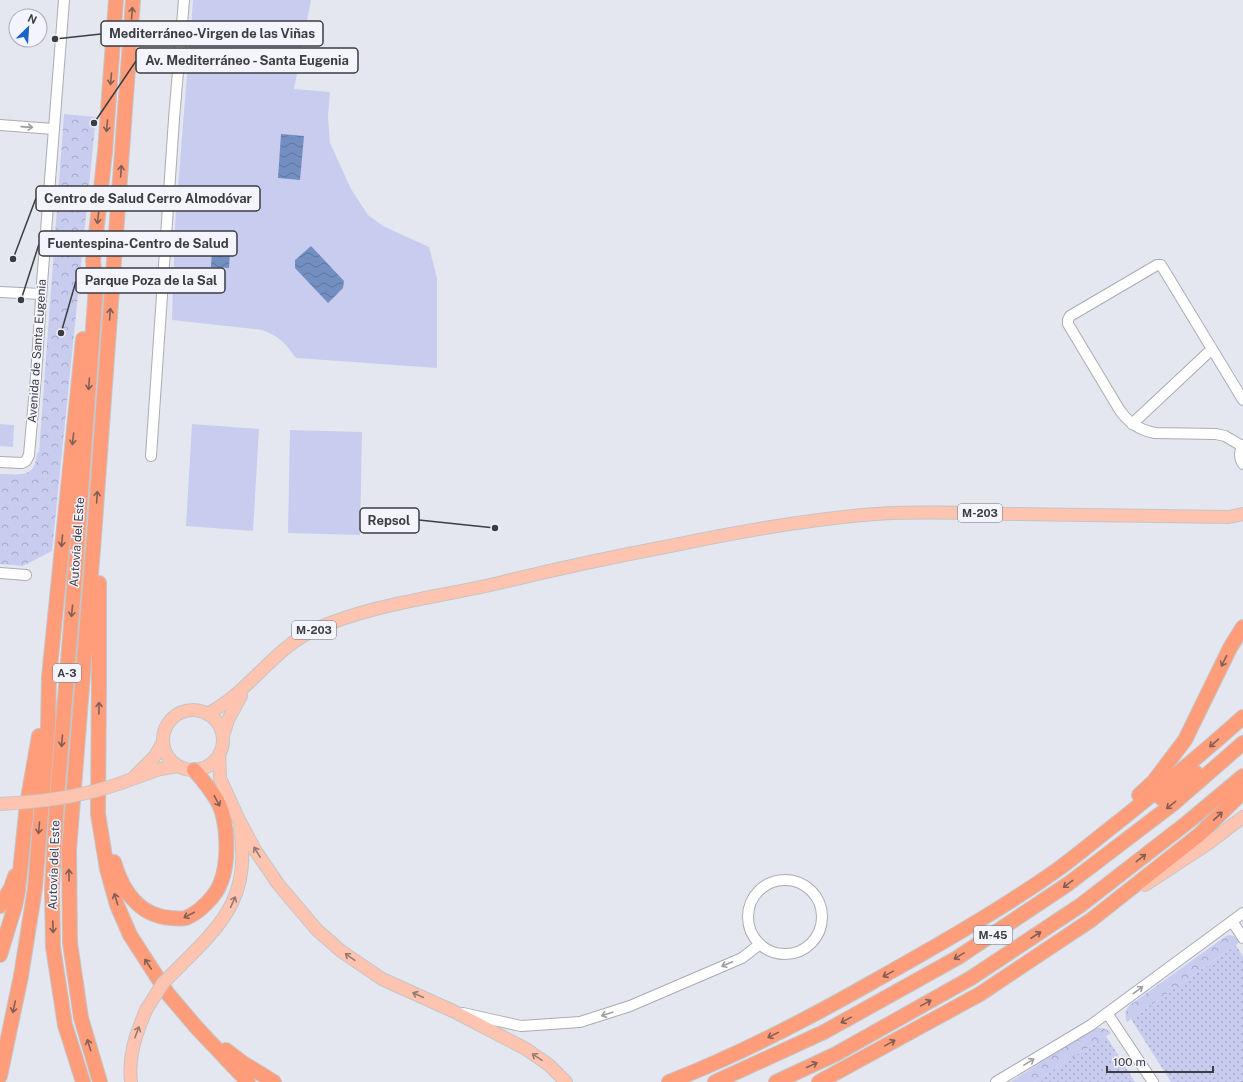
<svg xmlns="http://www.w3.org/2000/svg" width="1243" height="1082" font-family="'Public Sans',sans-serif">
	<defs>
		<pattern id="grass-dots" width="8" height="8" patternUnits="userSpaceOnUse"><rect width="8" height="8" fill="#c8cdf0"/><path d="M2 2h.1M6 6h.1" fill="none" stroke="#a4a8c4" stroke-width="1.8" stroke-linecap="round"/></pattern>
		<pattern id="park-crowns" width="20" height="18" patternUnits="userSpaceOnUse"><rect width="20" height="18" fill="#c8cdf0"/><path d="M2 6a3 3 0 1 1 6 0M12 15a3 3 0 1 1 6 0" fill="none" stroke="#a4a8c4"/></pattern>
		<pattern id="water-waves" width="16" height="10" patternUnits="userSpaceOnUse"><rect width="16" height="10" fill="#738ec0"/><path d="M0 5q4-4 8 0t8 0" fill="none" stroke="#60759d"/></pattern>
	</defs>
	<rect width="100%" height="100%" fill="#e5e7f0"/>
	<path fill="url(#grass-dots)" d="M1236,945L1243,957V1082H1171L1131,1019Z
		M1106,1036L1135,1082H1034Z"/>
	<path fill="url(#park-crowns)" d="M64,114L96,117L52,551L23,566L0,564V474C21,474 35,479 37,453L39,452Z
		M1229,935L1234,936L1240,942L1127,1022C1124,1015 1125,1010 1130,1005L1226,936Z
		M1095,1028C1102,1028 1106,1028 1111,1033L1034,1082H1010Z"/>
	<path fill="#c8cdf0" d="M193,0H311L294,89L330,92L328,116L330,143L351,189L368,215L383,226L429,247L437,278V368L296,358C284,342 280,337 262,330L172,320L175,225Z
		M0,424L14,425L13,447L0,446Z
		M192,424L259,429L253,531L186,526Z
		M290,430L362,432L360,535L288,533Z"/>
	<path fill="url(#water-waves)" d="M281,134L304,136L300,180L278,178Z
		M311,246L344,281L343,288L328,303L295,268V260Z
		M212,249L230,251L229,268L211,267Z"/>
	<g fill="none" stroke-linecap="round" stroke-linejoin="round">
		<g stroke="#aaacb4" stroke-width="12">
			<path id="minor" d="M0,125L53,129
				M0,292L41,294
				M1132,424L1212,349
				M1243,445C1239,451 1239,458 1243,464
				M1242,446L1225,436L1216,434L1155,433C1139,430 1128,423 1119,409L1068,324V320L1070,316L1157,265H1161L1243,400
				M151,456L174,119L184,0
				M0,462L22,463L26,461L29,455L36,377L42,283L64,0
				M0,573L26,575
				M748 917a37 37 0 1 1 74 0a37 37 0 1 1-74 0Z
				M1232,921L1243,938
				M463,1013L521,1026L580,1022L630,1006L742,958L760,944
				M1107,1013L1153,1082
				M996,1082L1091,1025L1243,913"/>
		</g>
		<g stroke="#c4c5c6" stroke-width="14">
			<path id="major" d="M163 740a30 30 0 1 1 60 0a30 30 0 1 1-60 0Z
				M207,714C249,693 273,648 316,629C375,603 441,597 503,582C560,568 617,556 675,545C742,531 808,519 876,514C922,511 969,513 1015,514C1086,515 1158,516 1229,517L1243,514
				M223,736L228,720L241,696
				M219,754L220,778L238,818L255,850L278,884L317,930L341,951L382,979L453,1011L526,1049L549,1065L566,1082
				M135,776L155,756L163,742
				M121,783L160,769L178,766
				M1145,885L1209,843L1243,817
				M182,964C225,922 251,893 240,828
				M131,1082C128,1055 136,1034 146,1010"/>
		</g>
		<g stroke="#c4c5c6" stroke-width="16">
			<path id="highway" d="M99,583V678L98,814L107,869L117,905L130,935L168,994L197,1028L248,1082
				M1139,795L1154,781L1185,740L1230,648L1243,627
				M1161,798L1196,773
				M114,862C122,890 139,916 171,918C175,918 182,919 186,918C200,912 216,896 221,882C229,861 228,824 219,804C212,791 204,781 194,770
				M0,906L11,888L15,876
				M0,955L15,906L18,891L27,804L39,736
				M226,1050L243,1063L274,1082
				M0,1076L21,976L35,888L48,726L49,677L83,339
				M83,1082L65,1025L53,947L52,888L57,798L75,575L96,287L93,261L105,152L116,0
				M100,1082L81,1018L70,943L69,850L94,536L133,0
				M669,1082C738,1055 804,1021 869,984C933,948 997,912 1057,870C1079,854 1100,836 1122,819C1163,786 1204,752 1243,717
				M715,1082L824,1032L957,958L1068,884L1173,804L1243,743
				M776,1082L836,1054L971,978L1081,905L1188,822L1243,776
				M819,1082L980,994L1091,920L1200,834L1243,792"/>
		</g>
		<use href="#minor" stroke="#fff" stroke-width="10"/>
		<use href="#major" stroke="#ffc4b0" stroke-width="12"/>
		<use href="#highway" stroke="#ff9d7b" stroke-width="14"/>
		<g stroke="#c4c5c6" stroke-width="14" stroke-linecap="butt">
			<path id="major-bridge" d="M0,804C41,802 82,797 121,783
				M146,1010L163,983L182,964"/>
		</g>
		<use href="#major-bridge" stroke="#ffc4b0" stroke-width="12"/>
	</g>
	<defs><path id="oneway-shaft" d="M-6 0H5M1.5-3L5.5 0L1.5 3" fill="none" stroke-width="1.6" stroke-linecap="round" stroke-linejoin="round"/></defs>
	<g stroke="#805f55">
		<use href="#oneway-shaft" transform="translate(132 13) rotate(-86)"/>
		<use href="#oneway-shaft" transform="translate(111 79) rotate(95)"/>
		<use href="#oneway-shaft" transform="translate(107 126) rotate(95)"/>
		<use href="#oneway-shaft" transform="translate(121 171) rotate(-86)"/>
		<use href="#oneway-shaft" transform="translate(98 218) rotate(96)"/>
		<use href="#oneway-shaft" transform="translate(110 314) rotate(-86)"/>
		<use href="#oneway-shaft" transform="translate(89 384) rotate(94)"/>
		<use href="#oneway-shaft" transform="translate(73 439) rotate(96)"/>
		<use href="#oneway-shaft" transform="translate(97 497) rotate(-86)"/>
		<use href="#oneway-shaft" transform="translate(62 541) rotate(95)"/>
		<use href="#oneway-shaft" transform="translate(72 611) rotate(95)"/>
		<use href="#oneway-shaft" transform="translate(1224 661) rotate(116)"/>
		<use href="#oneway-shaft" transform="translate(99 708) rotate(-89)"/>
		<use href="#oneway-shaft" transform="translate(62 741) rotate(95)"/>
		<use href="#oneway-shaft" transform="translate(1214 743) rotate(139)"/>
		<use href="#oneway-shaft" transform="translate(217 801) rotate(62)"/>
		<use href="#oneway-shaft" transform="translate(1171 805) rotate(142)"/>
		<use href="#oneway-shaft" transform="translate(1218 816) rotate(-43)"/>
		<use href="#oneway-shaft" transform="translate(39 828) rotate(95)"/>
		<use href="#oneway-shaft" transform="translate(1141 858) rotate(-38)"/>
		<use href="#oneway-shaft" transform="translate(69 875) rotate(-91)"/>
		<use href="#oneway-shaft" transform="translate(1068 884) rotate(144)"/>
		<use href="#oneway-shaft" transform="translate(116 899) rotate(-107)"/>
		<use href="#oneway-shaft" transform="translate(189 915) rotate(152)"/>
		<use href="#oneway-shaft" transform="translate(53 927) rotate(88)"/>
		<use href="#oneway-shaft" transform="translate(1036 935) rotate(-33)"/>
		<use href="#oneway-shaft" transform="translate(959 956) rotate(148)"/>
		<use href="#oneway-shaft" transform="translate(148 964) rotate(-123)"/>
		<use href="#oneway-shaft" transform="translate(888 974) rotate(151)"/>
		<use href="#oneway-shaft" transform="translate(926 1003) rotate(-29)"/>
		<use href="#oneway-shaft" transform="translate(14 1007) rotate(102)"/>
		<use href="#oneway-shaft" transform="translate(846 1020) rotate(151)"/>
		<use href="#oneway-shaft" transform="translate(773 1035) rotate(154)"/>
		<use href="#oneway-shaft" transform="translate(890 1043) rotate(-29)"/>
		<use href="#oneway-shaft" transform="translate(89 1045) rotate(-107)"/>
		<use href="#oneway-shaft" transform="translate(812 1065) rotate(-25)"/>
	</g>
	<g stroke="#9e9ea0">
		<use href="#oneway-shaft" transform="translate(27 127) rotate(4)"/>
		<use href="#oneway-shaft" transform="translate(727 964) rotate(157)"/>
		<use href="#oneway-shaft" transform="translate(1138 990) rotate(-36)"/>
		<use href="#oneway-shaft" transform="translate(607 1014) rotate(162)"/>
		<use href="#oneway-shaft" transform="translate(1029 1062) rotate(-31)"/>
	</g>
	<g stroke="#947a72">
		<use href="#oneway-shaft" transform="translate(257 852) rotate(-122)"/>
		<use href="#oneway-shaft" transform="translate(233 902) rotate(-66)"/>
		<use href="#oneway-shaft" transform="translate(350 957) rotate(-145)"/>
		<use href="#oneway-shaft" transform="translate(418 995) rotate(-156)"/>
		<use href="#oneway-shaft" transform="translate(137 1032) rotate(-70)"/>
		<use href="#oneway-shaft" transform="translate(537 1057) rotate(-146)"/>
	</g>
	<g text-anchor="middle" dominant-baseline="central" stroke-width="3" stroke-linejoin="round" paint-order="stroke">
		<g fill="#f3f4fe" stroke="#737479" stroke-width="1">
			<rect x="958" y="504" width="44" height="18" rx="3"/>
			<rect x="292" y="621" width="44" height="18" rx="3"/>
			<rect x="53" y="664" width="28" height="18" rx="3"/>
			<rect x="974" y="926" width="38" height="18" rx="3"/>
		</g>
		<g font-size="11" font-weight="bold" fill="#3c3d40">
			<text x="980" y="513">M-203</text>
			<text x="314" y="630">M-203</text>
			<text x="67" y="673">A-3</text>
			<text x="993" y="935">M-45</text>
		</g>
		<g font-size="12" fill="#3c3d40" stroke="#f3f4fe">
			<text transform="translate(37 351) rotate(-86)">Avenida de Santa Eugenia</text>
			<text transform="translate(77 542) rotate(-86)">Autovía del Este</text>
			<text transform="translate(54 865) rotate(-88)">Autovía del Este</text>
		</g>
	</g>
	<path fill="none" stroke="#3c3d40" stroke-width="1.5" d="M55 39L101 34M94 123L136 61M13 259L36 198M21 300L39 244M61 333L76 281M495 528L419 520"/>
	<g fill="#3c3d40" stroke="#f3f4fe" stroke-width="1.5">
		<circle cx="55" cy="39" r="4"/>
		<circle cx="94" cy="123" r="4"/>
		<circle cx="13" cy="259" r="4"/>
		<circle cx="21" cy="300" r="4"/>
		<circle cx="61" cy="333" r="4"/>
		<circle cx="495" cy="528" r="4"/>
	</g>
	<g fill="#f3f4fe" stroke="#3c3d40" stroke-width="1.5">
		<rect x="101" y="21" width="222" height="25" rx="4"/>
		<rect x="136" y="48" width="222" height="25" rx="4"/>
		<rect x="36" y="186" width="224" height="25" rx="4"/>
		<rect x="39" y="231" width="198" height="25" rx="4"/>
		<rect x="76" y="268" width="149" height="25" rx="4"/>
		<rect x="360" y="508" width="59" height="25" rx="4"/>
	</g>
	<g font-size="13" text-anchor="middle" font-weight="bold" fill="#3c3d40">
		<text x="212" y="38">Mediterráneo-Virgen de las Viñas</text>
		<text x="247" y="65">Av. Mediterráneo - Santa Eugenia</text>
		<text x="148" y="203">Centro de Salud Cerro Almodóvar</text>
		<text x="138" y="248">Fuentespina-Centro de Salud</text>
		<text x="151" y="285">Parque Poza de la Sal</text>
		<text x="389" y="525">Repsol</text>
	</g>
	<g transform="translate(28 28) rotate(25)"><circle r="19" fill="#f3f4fe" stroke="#aaabb2"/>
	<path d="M0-3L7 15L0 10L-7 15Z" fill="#1863ce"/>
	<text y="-6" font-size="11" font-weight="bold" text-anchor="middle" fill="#3c3d40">N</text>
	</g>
	<path d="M1107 1066v6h106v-6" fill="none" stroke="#3c3d40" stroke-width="2"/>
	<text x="1113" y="1066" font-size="12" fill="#3c3d40" stroke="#f3f4fe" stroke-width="3" paint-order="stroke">100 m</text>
</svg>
